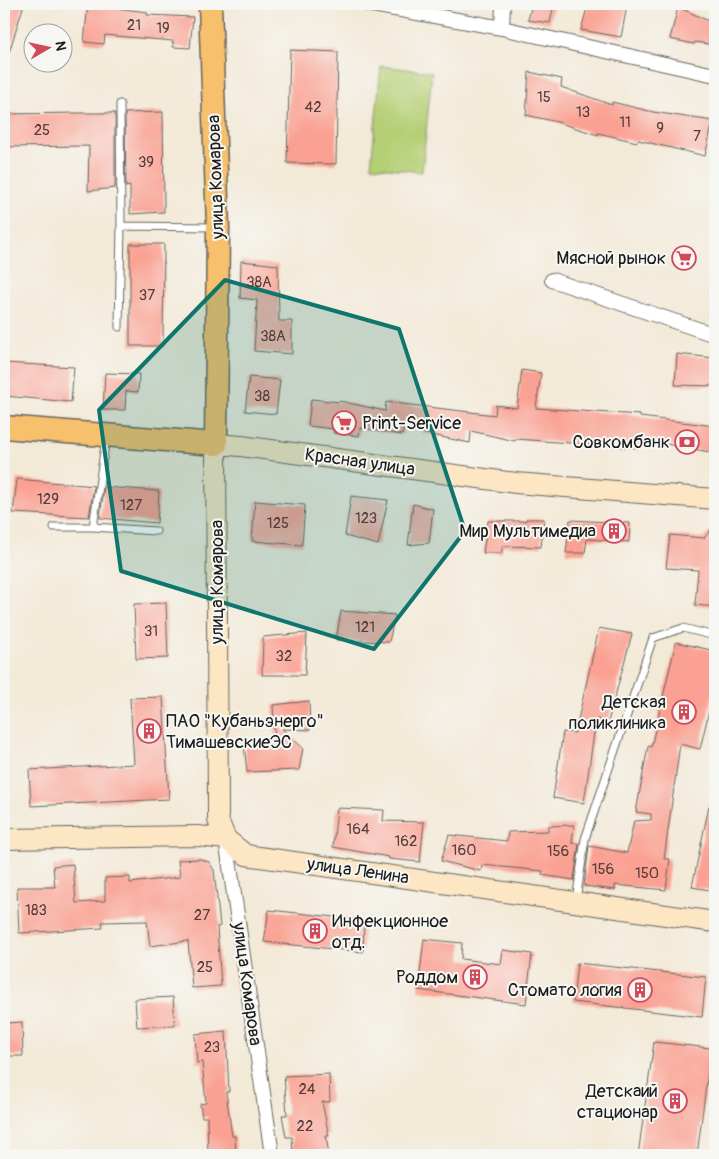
<svg xmlns="http://www.w3.org/2000/svg" width="719" height="1159" font-family="Pangolin,sans-serif">
	<rect width="100%" height="100%" fill="#f6f6f2"/>
	<filter id="ink" filterUnits="userSpaceOnUse"><feTurbulence type="fractalNoise" baseFrequency=".02" numOctaves="2"/><feDisplacementMap in="SourceGraphic" scale="10" xChannelSelector="R" yChannelSelector="G"/><feConvolveMatrix kernelMatrix="1 2 1 2 8 2 1 2 1" color-interpolation-filters="sRGB"/></filter>
	<filter id="wash" filterUnits="userSpaceOnUse"><feTurbulence type="fractalNoise" baseFrequency=".0096" numOctaves="4" result="noise"/><feDisplacementMap in="SourceGraphic" scale="20" xChannelSelector="R" yChannelSelector="G"/><feGaussianBlur stdDeviation="1.12" result="paint"/><feColorMatrix in="noise" values="0 0 0 0 0 0 0 0 0 0 0 0 0 0 0 0 0 1.4 0 .05"/><feComposite in="paint" operator="in"/></filter>
	<g filter="url(#wash)">
		<rect width="100%" height="100%" fill="#f3e9d7"/>
		<path fill="#b5cf75" stroke="#687648" d="M381,66L432,72L422,172L371,166Z"/>
		<g id="blocks">
			<path fill="#faa193" d="M4,4H24L7,59L4,58Z
				M88,4H108V7L147,12V15L193,17L190,48L173,47V41L105,35L104,44L84,42Z
				M532,4H554L550,23L528,20Z
				M588,4L627,6L621,37L581,30Z
				M678,7L715,24V45L695,42L694,44L670,39Z
				M290,50L338,52L336,164L287,163Z
				M529,72L562,79L561,87L612,105V102L653,112L713,121L705,156L638,140L637,142L598,133V135L557,122L526,115Z
				M163,112L164,212L130,214V186L126,187L125,113Z
				M81,113H115V188L88,191L89,146L4,147V114Z
				M130,244H164L163,346H130Z
				M241,261L278,265L279,321H292V354L254,351L257,300L240,298Z
				M677,354L715,358V386L675,385Z
				M4,363L74,367L71,402L4,396Z
				M522,370L541,373L536,408L640,415V417L715,426V453L638,439V448L516,439L515,441L471,431L470,443L422,433L423,426L405,423L402,435L360,428L359,436L333,433L334,429L308,426L311,399L339,402L340,401L385,411L386,402L495,415L496,405L517,408Z
				M105,373L139,374L138,392L126,391L125,410H103Z
				M249,377L280,380L276,414L245,411Z
				M17,479L94,486L89,517L13,513Z
				M104,487L159,491L157,523L100,518Z
				M351,496L388,500L378,545L345,536Z
				M255,501L305,505L302,545L252,541Z
				M413,504L433,509L429,543L408,545Z
				M526,519H544L541,547L502,546V553H483L488,521H526Z
				M570,520L630,523L629,542L587,539L585,553H566Z
				M715,525V607L695,605L698,570L666,568L670,535L704,538Z
				M166,603L168,658L136,659L134,604Z
				M341,611L395,615L389,642L336,640Z
				M599,628L632,634L608,722L596,719L584,803L553,798L563,732L575,733Z
				M307,633L305,675H262L263,637Z
				M676,642L715,651V686L700,749L680,744L664,859H670L666,890L615,885V890L584,886L589,846L627,853L634,821L651,820V814L636,812L648,746L651,747Z
				M163,697L169,799L31,806L29,770L134,764L130,698Z
				M309,701L310,730L282,729L303,748L299,770L247,772L244,744H275L273,705Z
				M709,806H715V891L692,887Z
				M337,808L384,810L383,821L424,822L420,862L389,859V857L333,847Z
				M574,825L572,843L579,844L574,880L542,875L543,871L482,865L481,871L441,861L449,835L507,841L508,832L548,831V826Z
				M200,859L209,862L214,870L220,926L217,927L221,986L192,988L188,941L150,946L147,921L102,922L103,928L19,933L17,887H55L53,866L73,864L76,903L105,901V878L130,877V883L180,877L178,860Z
				M269,910L364,920L363,952L264,942Z
				M424,939L462,943L461,959L501,964L503,950L532,954L526,1004L418,990Z
				M577,963L706,977L702,1017L573,1002Z
				M173,997L175,1025L137,1027L135,999Z
				M22,1022L23,1056H4V1023Z
				M226,1031L229,1092H226L232,1136H235L236,1155H208L207,1117H202L200,1104L206,1103L202,1062L197,1063L195,1034Z
				M654,1042L711,1048L697,1155H638Z
				M329,1074L330,1102H322L329,1136H326L329,1155H293L292,1137H286L282,1115H287L284,1076Z"/>
		</g>
	</g>
	<g filter="url(#ink)">
		<use href="#blocks" fill-opacity="0" stroke="#67645d" stroke-width="1"/>
		<g fill="none" stroke-linecap="round" stroke-linejoin="round">
			<g stroke="#67645d" stroke-width="9">
				<path id="lane" d="M120,104L121,226L216,227
					M119,327L121,226
					M106,438L93,527L156,531
					M54,527H93
					M576,901L585,839L653,638L683,628L715,636"/>
			</g>
			<g stroke="#67645d" stroke-width="16">
				<path id="street" d="M367,4L502,28L715,75
					M502,28L503,4
					M552,280L715,335
					M226,839L272,1155"/>
			</g>
			<g stroke="#67645d" stroke-width="22">
				<path id="secondary" d="M4,839L198,836L226,839L246,855L715,922
					M226,839L218,820V806L216,444L241,446L516,483L715,499"/>
			</g>
			<g stroke="#67645d" stroke-width="25">
				<path id="primary" d="M4,427L216,444L218,227L210,4"/>
			</g>
			<use href="#lane" stroke="#fff" stroke-width="7"/>
			<use href="#street" stroke="#fff" stroke-width="14"/>
			<use href="#secondary" stroke="#fce6c4" stroke-width="20"/>
			<use href="#primary" stroke="#f7c06c" stroke-width="22"/>
		</g>
	</g>
	<path fill="#0f766e" fill-opacity="0.2" stroke="#0f766e" stroke-width="4" stroke-linejoin="round" d="M225,280L399,329L465,531L374,649L121,571L99,410Z"/>
	<defs>
		<g id="supermarket-ring" transform="scale(1.25)"><circle r="9.5" fill="#f6f6f2" stroke="#d1495b" stroke-width="1.5"/><path d="M-6-5.5h2.5l.6 2H6L4.5 2H-2.5L-4.4-4H-6ZM-1.5 3.2a1.3 1.3 0 1 0 .1 0ZM3 3.2a1.3 1.3 0 1 0 .1 0Z" fill="#d1495b"/></g>
		<g id="bank-ring" transform="scale(1.25)"><circle r="9.5" fill="#f6f6f2" stroke="#d1495b" stroke-width="1.5"/><path d="M-6-4H6V4H-6ZM0-2.3a2.3 2.3 0 1 0 0 4.6a2.3 2.3 0 1 0 0-4.6Z" fill="#d1495b"/></g>
		<g id="building-ring" transform="scale(1.25)"><circle r="9.5" fill="#f6f6f2" stroke="#d1495b" stroke-width="1.5"/><path d="M-4-6H4V6H1V3H-1V6H-4ZM-2.5-4.3h1.7v1.8h-1.7ZM.8-4.3h1.7v1.8H.8ZM-2.5-1h1.7V.8h-1.7ZM.8-1h1.7V.8H.8Z" fill="#d1495b"/></g>
	</defs>
	<g fill-rule="evenodd">
		<use href="#supermarket-ring" x="684" y="258"/>
		<use href="#supermarket-ring" x="344" y="423"/>
		<use href="#bank-ring" x="687" y="442"/>
		<use href="#building-ring" x="614" y="531"/>
		<use href="#building-ring" x="684" y="712"/>
		<use href="#building-ring" x="149" y="731"/>
		<use href="#building-ring" x="315" y="931"/>
		<use href="#building-ring" x="475" y="977"/>
		<use href="#building-ring" x="640" y="990"/>
		<use href="#building-ring" x="675" y="1101"/>
	</g>
	<g text-anchor="middle" dominant-baseline="central" stroke-width="4" stroke-linejoin="round" paint-order="stroke">
		<g font-size="15" fill="#543d3a">
			<text x="134" y="25">21</text>
			<text x="163" y="28">19</text>
			<text x="544" y="97">15</text>
			<text x="313" y="107">42</text>
			<text x="583" y="112">13</text>
			<text x="625" y="122">11</text>
			<text x="660" y="128">9</text>
			<text x="42" y="130">25</text>
			<text x="697" y="136">7</text>
			<text x="146" y="162">39</text>
			<text x="259" y="282">38А</text>
			<text x="147" y="295">37</text>
			<text x="273" y="336">38А</text>
			<text x="262" y="396">38</text>
			<text x="48" y="499">129</text>
			<text x="131" y="505">127</text>
			<text x="366" y="518">123</text>
			<text x="278" y="523">125</text>
			<text x="365" y="627">121</text>
			<text x="151" y="631">31</text>
			<text x="284" y="656">32</text>
			<text x="358" y="829">164</text>
			<text x="406" y="841">162</text>
			<text x="464" y="850">160</text>
			<text x="558" y="851">156</text>
			<text x="603" y="869">156</text>
			<text x="647" y="873">150</text>
			<text x="36" y="910">183</text>
			<text x="202" y="915">27</text>
			<text x="205" y="967">25</text>
			<text x="212" y="1047">23</text>
			<text x="307" y="1089">24</text>
			<text x="305" y="1126">22</text>
		</g>
		<g font-size="18" fill="#1c1c1c" stroke="#f6f6f2">
			<text transform="translate(216 177) rotate(-92)">улица Комарова</text>
			<text transform="translate(360 462) rotate(8)">Красная улица</text>
			<text transform="translate(217 582) rotate(-90)">улица Комарова</text>
			<text transform="translate(358 871) rotate(8)">улица Ленина</text>
			<text transform="translate(247 984) rotate(82)">улица Комарова</text>
		</g>
		<g font-size="18" fill="#1c1c1c" stroke="#f6f6f2" text-anchor="end">
			<text x="666" y="258">Мясной рынок</text>
			<text x="362" y="423" text-anchor="start">Print-Service</text>
			<text x="670" y="442">Совкомбанк</text>
			<text x="596" y="531">Мир Мультимедиа</text>
			<text x="666" y="702">Детская<tspan x="666" dy="21">поликлиника</tspan></text>
			<text x="166" y="721" text-anchor="start">ПАО "Кубаньэнерго"<tspan x="166" dy="21">ТимашевскиеЭС</tspan></text>
			<text x="332" y="921" text-anchor="start">Инфекционное<tspan x="332" dy="21">отд.</tspan></text>
			<text x="458" y="977">Роддом</text>
			<text x="622" y="990">Стомато логия</text>
			<text x="658" y="1091">Детскаий<tspan x="658" dy="21">стационар</tspan></text>
		</g>
	</g>
	<rect width="719" height="1159" fill="none" stroke="#f6f6f2" stroke-width="20"/>
	<g transform="translate(48 48) rotate(81)"><circle r="24" fill="#f6f6f2" stroke="#9f9f9c"/>
	<path d="M0-4L9 19L0 12L-9 19Z" fill="#d1495b"/>
	<text y="-8" font-size="14" font-weight="bold" text-anchor="middle" fill="#1c1c1c">N</text>
	</g>
</svg>
